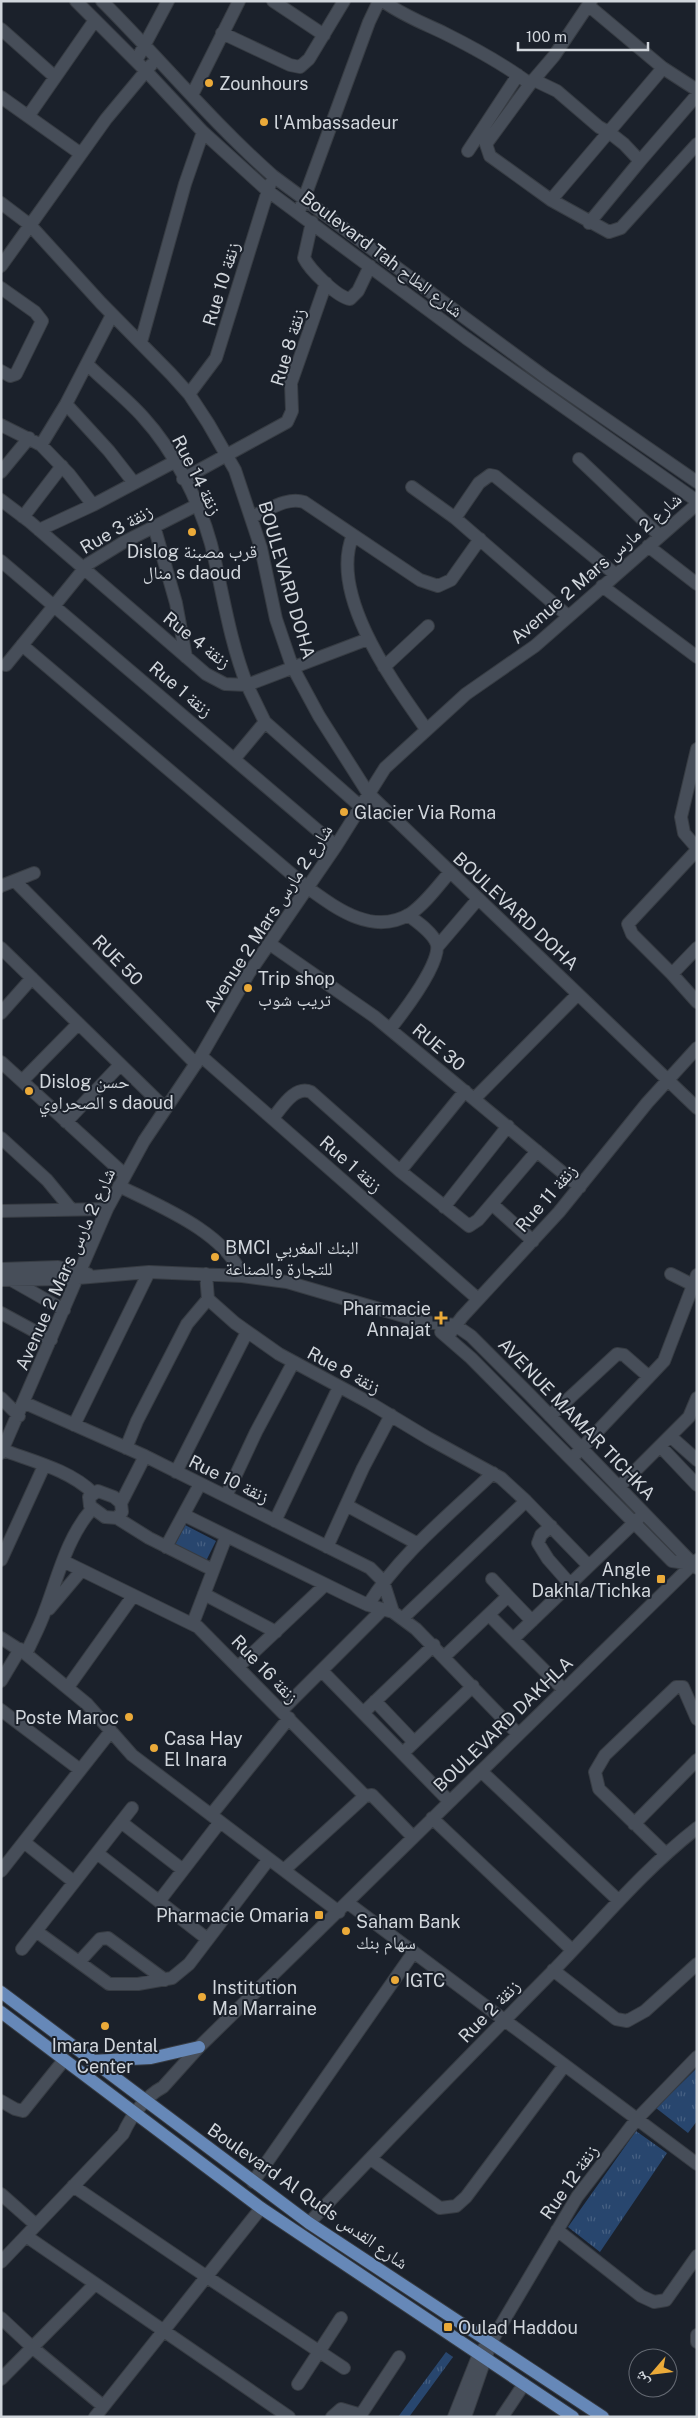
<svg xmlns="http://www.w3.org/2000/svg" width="698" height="2418" font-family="'Public Sans','Noto Naskh Arabic',sans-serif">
	<defs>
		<pattern id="park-tufts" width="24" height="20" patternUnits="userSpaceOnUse" patternTransform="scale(1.25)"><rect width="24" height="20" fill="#28466e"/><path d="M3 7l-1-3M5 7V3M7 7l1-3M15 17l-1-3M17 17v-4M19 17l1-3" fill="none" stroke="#466082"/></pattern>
	</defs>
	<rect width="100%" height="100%" fill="#1b212b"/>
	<path fill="url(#park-tufts)" d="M185,1525L216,1541L206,1561L175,1545Z
		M697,2068V2121L688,2133L656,2108Z
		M636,2131L667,2153L600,2252L568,2227Z
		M446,2352L453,2357L409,2417H398Z"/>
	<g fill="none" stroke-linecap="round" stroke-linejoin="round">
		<g stroke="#373c43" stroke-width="14">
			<path id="minor" d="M76,1L146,71L203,132L268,191L466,338L697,501
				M102,1C160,59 212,122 273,176L545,377L697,482
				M273,1L324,35
				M383,1C402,15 423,23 444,33C474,48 504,64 530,84L554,56L591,1
				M589,6L663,68L697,90
				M1,29L55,77
				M222,33L290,65L300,67L309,59L344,1
				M136,61L168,1
				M534,80L557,91L599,127L610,133L624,144L640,161L589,223
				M530,84L486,144L490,156L551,200L609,232L621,228L697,144
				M192,95L239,1
				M1,97L81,154
				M29,115L95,20
				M468,151L518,75
				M640,161L697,95
				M551,200L663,68
				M1,203L30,225L101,303L171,374L189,394L208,423L235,470L261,548L276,619L292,666L319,716L368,793L697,1108
				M301,207L369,22L379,1
				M312,222L304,258C310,270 337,297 350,299L358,291L370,266
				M1,266L106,119L151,65
				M1,288L35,312L42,321L16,374L10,376L1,371
				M141,342L185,184L203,132
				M87,364C105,382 126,398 143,417C174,451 199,500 211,544C223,592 229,639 247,685L368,639
				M189,394L216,358L270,184
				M66,404L109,451L134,483
				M1,425L41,445L69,474L93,505
				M41,445L66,404L112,315
				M579,459L660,536
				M1,472L29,438
				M183,479L287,422L292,411L291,383L326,283
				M412,487L455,518L568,616
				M1,500L30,522L206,674L225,684L247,685L265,722L361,807
				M23,517L62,466
				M251,517C267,511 287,496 304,502L420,580L438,586L451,580L480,539
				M455,518L479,483L490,475L495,476L615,574
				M154,526L176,603L186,657
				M39,530L93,505L174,462
				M353,535C328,594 393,682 426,729
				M648,546L697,584
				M1,561L336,846
				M602,586L697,657
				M22,645L308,888C337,909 373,936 410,914C425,904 438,886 450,872
				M6,665L88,564L124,542L197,505
				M384,667L428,626
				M697,749L681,817L684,833L697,848
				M235,758L265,722
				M697,850L628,924L632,934L672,974L697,1002
				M15,881L196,1064
				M1,886L34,873
				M270,944L375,1017L580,1187
				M438,946L478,899
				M1,948L165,1108
				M672,974L697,948
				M1,1013L32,978
				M390,1029C401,1015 445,959 436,942C431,931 417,922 408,915
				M201,1056L478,1299
				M1,1062L125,1175
				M22,1081L78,1024
				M474,1099L578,994
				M273,1118C282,1107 295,1085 311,1092L400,1171L469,1226L478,1220L537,1151
				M66,1122L120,1065
				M1,1138L47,1180L71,1209
				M400,1171L465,1091
				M119,1186C159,1206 225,1232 242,1276
				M492,1204L533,1241
				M444,1207L508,1126
				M1,1211L107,1209
				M1,1269L58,1267L88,1274
				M206,1274L208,1299L235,1323L279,1354L370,1403L428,1438L501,1478L526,1501L589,1566
				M671,1274L693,1285
				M1,1280L66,1279L149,1272L242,1276L287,1282L424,1322L455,1325L471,1336L530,1395L697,1568
				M13,1281L64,1310
				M1,1313L51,1340
				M441,1332L471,1358L672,1561L693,1564
				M448,1336L462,1317L559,1212L647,1103L697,1048
				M1,1398L19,1416
				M25,1403L145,1456L370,1568L383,1581L393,1612
				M550,1416L617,1354L624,1355L648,1376
				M74,1425L149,1272
				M670,1436L697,1460
				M660,1446L697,1485
				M126,1448L137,1421L187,1324L208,1299
				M3,1450C32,1461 70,1470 93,1493
				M1,1453L107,1209L144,1141L201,1056L249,973L336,846L385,768L466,694L535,646L697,504
				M576,1454L664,1361L697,1275
				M176,1472L247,1332
				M619,1487L689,1417L697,1398
				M98,1491L114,1497L121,1503L122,1512L117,1518L105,1517L90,1506L89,1497Z
				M226,1496L256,1432L293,1363
				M121,1503L145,1456
				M346,1505L418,1544
				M184,1515L351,1597L368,1605L393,1612L416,1629L518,1734
				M117,1518L149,1538L213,1570
				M275,1521L339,1387
				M551,1526L541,1535L538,1543L548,1559L570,1584
				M166,1547L200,1484
				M327,1547L363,1468L391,1415
				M1,1560L44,1466
				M63,1561L198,1627L365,1796L372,1795L413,1837
				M492,1579L508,1596
				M204,1594L276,1632
				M368,1605C400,1554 449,1515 493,1473
				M49,1609L81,1571
				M489,1615L564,1690
				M403,1618L526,1501
				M193,1623L226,1537
				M1,1638L26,1654L87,1704L132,1755L339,1912
				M513,1639L639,1518
				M26,1654C32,1640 40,1626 45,1611C58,1577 67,1537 92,1509
				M445,1656L508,1596L532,1621
				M238,1667L325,1585
				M322,1671L449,1801
				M1,1681L20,1649
				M68,1687L133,1596
				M375,1701L414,1742
				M1,1710L79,1769
				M281,1711L382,1610
				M364,1712L434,1645
				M403,1753L473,1686
				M481,1771L618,1900
				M211,1815L289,1718
				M432,1818L572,1950
				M121,1822L183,1870
				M634,1824L697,1760
				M24,1842L74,1882
				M97,1853L206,1938
				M665,1853L599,1789L595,1772L605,1755L676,1687H683L697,1719
				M284,1870L365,1796
				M1,1871L111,1731
				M160,1900L220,1822
				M348,1903L697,2164
				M36,1931L109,1984H138L172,1978L189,1964L269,1859
				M22,1949L132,1808
				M79,1962L100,1939L108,1938L165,1980
				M553,1970L616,2019L627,2021L645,2011L697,1964
				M1,2101L15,2109L23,2111L64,2060
				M371,2159L440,2208L456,2206L466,2197L564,2066
				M253,2182L413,1953
				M73,2186L207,2277L344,2368
				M1,2194L36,2225
				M309,2223C389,2138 470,2055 552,1972C600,1923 642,1871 697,1828
				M557,2230L641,2296L654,2302L666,2300L697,2256
				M26,2236L289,2417
				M1,2262L123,2134C131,2116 146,2096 163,2087L199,2047L697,1560
				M1,2318L33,2348L103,2406
				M697,2335V2342
				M1,2379L95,2284
				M298,2384L341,2318
				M95,2417L261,2208
				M332,2417L341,2409L358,2414L362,2413L399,2357
				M454,2417L479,2354L485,2347
				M465,2417L491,2342L577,2197L636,2120L697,2057
				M502,2417L524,2384"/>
		</g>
		<g stroke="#373c43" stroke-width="14">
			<path id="major" d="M1,1992L309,2223L603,2417
				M1,2012L261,2208L573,2417
				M91,2061L151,2058L199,2047"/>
		</g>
		<use href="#minor" stroke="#474e59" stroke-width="12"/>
		<use href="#major" stroke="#6688b8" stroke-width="12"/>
	</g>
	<g fill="#ebaa39" stroke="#1b212b" stroke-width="2">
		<circle cx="209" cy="83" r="5"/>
		<circle cx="264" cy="122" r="5"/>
		<circle cx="192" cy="532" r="5"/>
		<circle cx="344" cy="812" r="5"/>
		<circle cx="248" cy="988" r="5"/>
		<circle cx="29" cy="1091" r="5"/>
		<circle cx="215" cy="1257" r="5"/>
		<path d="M438.5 1310.5h5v5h5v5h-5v5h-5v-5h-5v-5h5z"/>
		<rect x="656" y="1574" width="10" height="10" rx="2.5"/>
		<circle cx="129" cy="1717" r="5"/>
		<circle cx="154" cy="1748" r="5"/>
		<rect x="314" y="1910" width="10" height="10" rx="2.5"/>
		<circle cx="346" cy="1931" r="5"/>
		<circle cx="395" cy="1980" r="5"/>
		<circle cx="202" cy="1997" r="5"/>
		<circle cx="105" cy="2026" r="5"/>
		<rect x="443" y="2322" width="10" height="10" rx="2.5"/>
	</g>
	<g text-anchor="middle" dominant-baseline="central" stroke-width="4" stroke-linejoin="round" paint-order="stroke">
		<g font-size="18" fill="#d1d6dc" stroke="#1b212b" text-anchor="start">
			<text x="219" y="83">Zounhours</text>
			<text x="274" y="122">l'Ambassadeur</text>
			<text x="192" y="551" text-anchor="middle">Dislog قرب مصبنة<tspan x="192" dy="21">منال s daoud</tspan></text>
			<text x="354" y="812">Glacier Via Roma</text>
			<text x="258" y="978">Trip shop<tspan x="258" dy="21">تريب شوب</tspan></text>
			<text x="39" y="1081">Dislog حسن<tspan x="39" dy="21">الصحراوي s daoud</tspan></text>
			<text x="225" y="1247">BMCI البنك المغربي<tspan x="225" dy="21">للتجارة والصناعة</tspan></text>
			<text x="431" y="1308" text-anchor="end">Pharmacie<tspan x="431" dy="21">Annajat</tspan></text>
			<text x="651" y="1569" text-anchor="end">Angle<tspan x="651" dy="21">Dakhla/Tichka</tspan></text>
			<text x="119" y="1717" text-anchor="end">Poste Maroc</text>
			<text x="164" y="1738">Casa Hay<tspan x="164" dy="21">El Inara</tspan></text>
			<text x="309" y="1915" text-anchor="end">Pharmacie Omaria</text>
			<text x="356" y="1921">Saham Bank<tspan x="356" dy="21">سهام بنك</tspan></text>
			<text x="405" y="1980">IGTC</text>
			<text x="212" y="1987">Institution<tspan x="212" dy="21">Ma Marraine</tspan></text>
			<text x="105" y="2045" text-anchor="middle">Imara Dental<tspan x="105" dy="21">Center</tspan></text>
			<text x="458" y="2327">Oulad Haddou</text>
		</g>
		<g font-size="18" fill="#d1d6dc" stroke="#1b212b">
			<text transform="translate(382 254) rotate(37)">Boulevard Tah شارع الطاح</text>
			<text transform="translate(221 284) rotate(-73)">Rue 10 زنقة</text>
			<text transform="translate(288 347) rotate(-73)">Rue 8 زنقة</text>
			<text transform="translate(197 475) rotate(63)">Rue 14 زنقة</text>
			<text transform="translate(116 529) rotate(-30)">Rue 3 زنقة</text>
			<text transform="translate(596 568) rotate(-41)">Avenue 2 Mars شارع 2 مارس</text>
			<text transform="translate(287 580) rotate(74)">BOULEVARD DOHA</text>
			<text transform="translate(197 640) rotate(38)">Rue 4 زنقة</text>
			<text transform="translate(181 689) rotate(40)">Rue 1 زنقة</text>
			<text transform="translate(516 911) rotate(43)">BOULEVARD DOHA</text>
			<text transform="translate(268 918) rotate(-57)">Avenue 2 Mars شارع 2 مارس</text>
			<text transform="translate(118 960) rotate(45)">RUE 50</text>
			<text transform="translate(439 1047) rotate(40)">RUE 30</text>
			<text transform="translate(351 1164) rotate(41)">Rue 1 زنقة</text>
			<text transform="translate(546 1198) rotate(-49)">Rue 11 زنقة</text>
			<text transform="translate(65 1269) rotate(-66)">Avenue 2 Mars شارع 2 مارس</text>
			<text transform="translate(344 1370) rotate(28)">Rue 8 زنقة</text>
			<text transform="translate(577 1419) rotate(46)">AVENUE MAMAR TICHKA</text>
			<text transform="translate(229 1479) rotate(26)">Rue 10 زنقة</text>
			<text transform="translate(265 1669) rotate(46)">Rue 16 زنقة</text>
			<text transform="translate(503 1724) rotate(-44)">BOULEVARD DAKHLA</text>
			<text transform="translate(489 2011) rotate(-46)">Rue 2 زنقة</text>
			<text transform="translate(569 2182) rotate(-55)">Rue 12 زنقة</text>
			<text transform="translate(308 2196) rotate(35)">Boulevard Al Quds شارع القدس</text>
		</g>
	</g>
	<rect width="698" height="2418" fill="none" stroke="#d1d6dc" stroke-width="5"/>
	<g transform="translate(653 2373) rotate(242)"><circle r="24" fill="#1b212b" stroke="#646972"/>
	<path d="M0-4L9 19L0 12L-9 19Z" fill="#ebaa39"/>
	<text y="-8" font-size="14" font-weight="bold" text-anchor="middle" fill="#d1d6dc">ش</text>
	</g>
	<path d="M518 42v8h130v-8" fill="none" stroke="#d1d6dc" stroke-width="2.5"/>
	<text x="526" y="42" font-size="15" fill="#d1d6dc" stroke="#1b212b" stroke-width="4" paint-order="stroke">100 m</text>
</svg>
